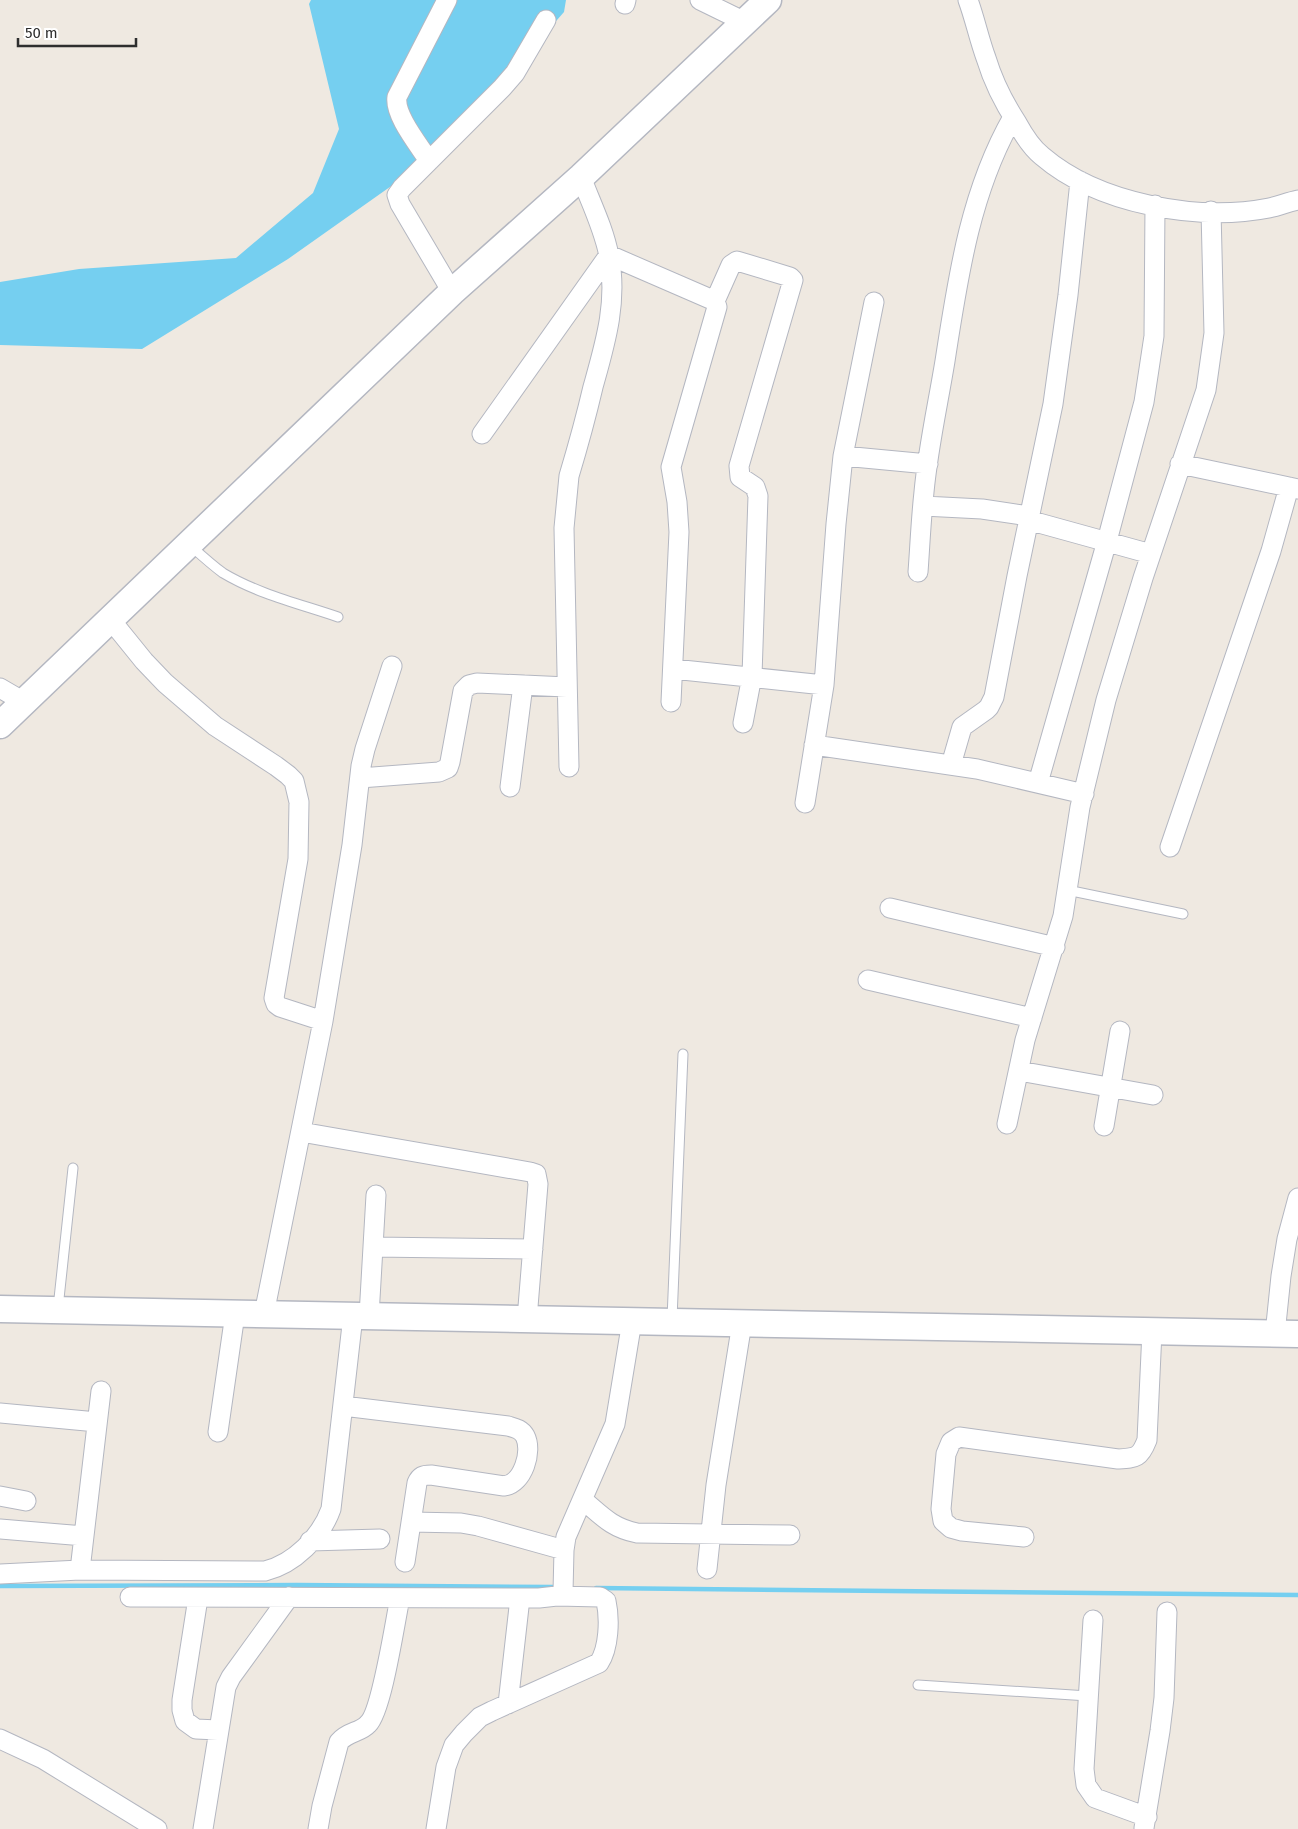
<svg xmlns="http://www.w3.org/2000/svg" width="1298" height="1829" font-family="'Fira Sans',sans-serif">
	<rect width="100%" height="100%" fill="#efe9e1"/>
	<path fill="#75cff0" d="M311,0H566L564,12L445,148L288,259L142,349L0,345V282L79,269L236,258L313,193L339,129L309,4Z"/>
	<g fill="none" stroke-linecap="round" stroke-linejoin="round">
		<path stroke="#75cff0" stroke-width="4.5" d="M0,1586L297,1585L554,1587
			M596,1588L1298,1595"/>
		<g stroke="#b4b7c1" stroke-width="11">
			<path id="lane" d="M191,546C201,555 212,565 223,573C258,594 300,604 338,617
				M1067,890L1183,914
				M58,1308L73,1168
				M672,1319L683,1054
				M918,1685L1088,1696"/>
		</g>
		<g stroke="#b4b7c1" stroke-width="21">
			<path id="street" d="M700,0L745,22
				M968,0C975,19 979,39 986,58C993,81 1004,103 1017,123C1023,134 1032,148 1042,156C1098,204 1198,222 1269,208C1279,206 1288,202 1298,200
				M625,4L626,0
				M429,161C419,145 394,115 397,97L447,0
				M452,292L400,204L397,195L402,188L502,88L515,73L546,20
				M715,301L731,265L737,261L790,277L793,280L739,466L740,477L755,487L758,496L752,676L743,723
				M482,434L609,255L715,301L717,307L671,467L677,502L679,532L671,702
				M843,456L928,464
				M1180,464L1298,489
				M923,506L982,509L1029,516
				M1028,520L1151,554
				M918,572C920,545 921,519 924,492C928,448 938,404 945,361C958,277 970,192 1013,117
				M110,619L144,661L165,683L215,726L276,766L288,775L294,781L299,802L298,859L274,998L276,1004L280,1007L323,1021
				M673,669L824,685
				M0,688L24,702
				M814,745L977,769L1084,794
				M951,765L962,727L986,710L989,707L994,697L1017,576L1053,404L1068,295L1080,181
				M569,767L564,528L569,476C578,446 586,417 593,387C605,344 618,302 609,256C604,229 591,203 581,177
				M360,778L439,772L448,768L450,762L463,691L469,685L477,683L567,687
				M1038,783L1107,541L1144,402L1154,336L1155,205
				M510,787L523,685
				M805,803L824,685L836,524L843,456L874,302
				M1170,847L1271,551L1289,487
				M890,908L1055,947
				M868,980L1032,1018
				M1019,1071L1153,1095
				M1007,1124L1025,1040L1063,916L1080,807L1106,700L1143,578L1206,390L1214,333L1211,211
				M1104,1126L1120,1031
				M301,1132L530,1172L536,1174L538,1184L527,1319
				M373,1247L533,1249
				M264,1314L323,1021L352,845L361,766L365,749L392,666
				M369,1316L376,1195
				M1275,1334L1281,1276L1287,1239L1298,1198
				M343,1406L508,1426C515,1428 521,1429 525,1436C533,1451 523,1484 504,1486L431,1475C423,1475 420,1476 417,1483L405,1562
				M0,1413L97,1422
				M218,1432L235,1314
				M0,1496L26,1501
				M583,1500C602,1516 612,1528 637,1533L790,1535
				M411,1522L461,1523L478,1526L564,1550
				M0,1529L84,1536
				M1024,1537L962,1531L951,1528L943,1521L941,1509L946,1454L951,1442L959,1437L1118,1459C1136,1458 1140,1458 1147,1440L1152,1331
				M310,1541L380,1539
				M707,1569L716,1485L742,1323
				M80,1570L101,1391
				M0,1574L80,1570L265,1571C294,1564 321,1537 331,1509L353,1316
				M130,1597L539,1598L557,1596L563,1592L564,1550L566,1537L615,1424L632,1321
				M198,1598L182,1700V1710L185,1721L196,1729L218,1730
				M1093,1620L1084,1769L1086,1785L1095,1798L1147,1817
				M508,1704L520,1598
				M0,1739L43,1759L157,1829
				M1144,1828L1160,1731L1164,1698L1167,1612
				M203,1829L226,1687L231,1677L289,1597
				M318,1829L322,1806L339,1742C348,1731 360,1733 368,1724C382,1711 395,1621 400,1598
				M436,1829L446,1767L454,1745L464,1733L480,1717L492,1711L599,1663C609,1648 610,1619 606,1601L600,1597L557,1596"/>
		</g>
		<g stroke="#b4b7c1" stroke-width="29">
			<path id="secondary" d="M0,725L452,292L581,177L768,0
				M0,1309L1298,1334"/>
		</g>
		<use href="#lane" stroke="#fff" stroke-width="9"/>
		<use href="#street" stroke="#fff" stroke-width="19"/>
		<use href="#secondary" stroke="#fff" stroke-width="26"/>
	</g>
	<path d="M18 38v8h118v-8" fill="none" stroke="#2e2e2e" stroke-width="2.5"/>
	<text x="25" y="38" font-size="15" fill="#2e2e2e" stroke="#ffffff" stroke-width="4" paint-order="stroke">50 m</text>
</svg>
